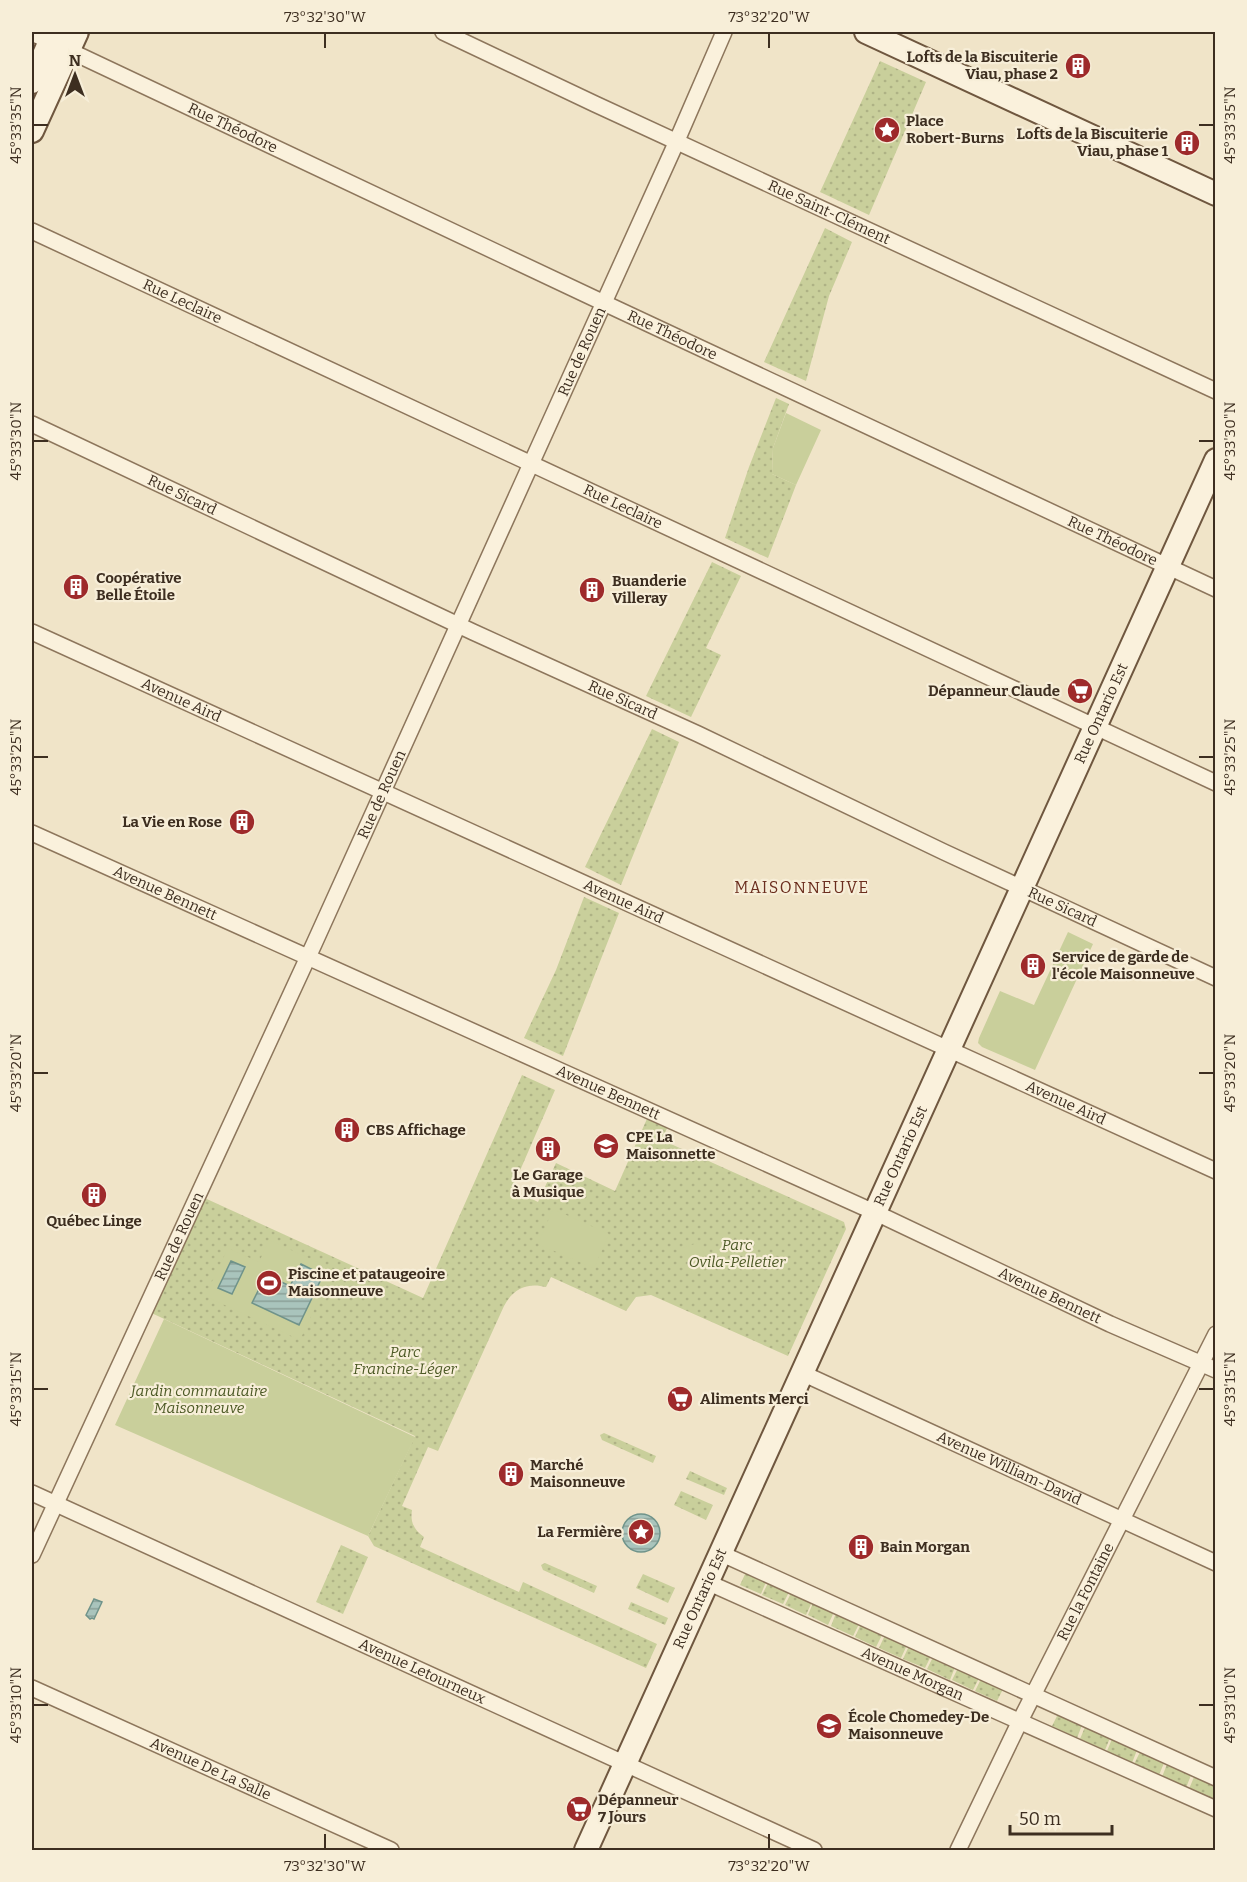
<svg xmlns="http://www.w3.org/2000/svg" width="1247" height="1882" font-family="Bitter,serif">
	<defs>
		<pattern id="grass-dots" width="8" height="8" patternUnits="userSpaceOnUse" patternTransform="scale(1.5)"><rect width="8" height="8" fill="#c9cf9b"/><path d="M2 2h.1M6 6h.1" fill="none" stroke="#aeb285" stroke-width="1.8" stroke-linecap="round"/></pattern>
		<pattern id="water-rules" width="6" height="5" patternUnits="userSpaceOnUse" patternTransform="scale(1.5)"><rect width="6" height="5" fill="#a9c4bc"/><path d="M0 2.5h6" fill="none" stroke="#8ba098"/></pattern>
	</defs>
	<rect width="100%" height="100%" fill="#f0e4c8"/>
	<path fill="url(#grass-dots)" d="M880,61L926,82L869,215L820,192Z
		M825,228L852,242L829,296L806,381L764,362Z
		M776,398L789,404L773,448L772,474L796,485L768,558L725,538L749,467Z
		M712,562L741,576L706,648L721,655L691,717L646,696Z
		M652,729L679,742L621,885L585,867Z
		M584,897L619,913L563,1056L524,1038L556,970Z
		M522,1075L555,1090L512,1189L538,1202L556,1163L615,1191L650,1112L670,1121L662,1140L844,1222L846,1229L788,1356L651,1295L636,1297L626,1311L551,1277L546,1287C527,1282 513,1289 504,1306L438,1451L428,1447L402,1506L412,1510C410,1522 414,1530 424,1537L420,1547L519,1592L523,1582L657,1644L646,1668L374,1546L368,1536L415,1436L145,1310L198,1195L423,1298Z
		M604,1433L656,1456L653,1463L602,1440L600,1435Z
		M690,1471L727,1488L724,1495L686,1479Z
		M681,1491L713,1505L706,1520L674,1505Z
		M341,1545L368,1557L343,1614L316,1602Z
		M545,1563L597,1586L594,1593L543,1570L541,1565Z
		M746,1572L766,1582L761,1594L740,1585Z
		M643,1574L675,1588L668,1603L636,1588Z
		M768,1583L789,1592L783,1604L762,1595Z
		M791,1593L812,1602L806,1615L785,1605Z
		M631,1602L668,1618L665,1625L628,1609Z
		M813,1603L834,1612L828,1625L808,1615Z
		M836,1613L859,1624L853,1636L831,1626Z
		M861,1624L882,1635L876,1647L855,1637Z
		M885,1635L907,1645L901,1658L879,1648Z
		M909,1646L931,1656L925,1668L903,1659Z
		M933,1657L955,1667L950,1680L927,1669Z
		M958,1668L979,1678L973,1690L952,1680Z
		M981,1679L1003,1689L997,1701L975,1691Z
		M1058,1714L1082,1725L1077,1738L1052,1726Z
		M1085,1727L1110,1738L1105,1750L1080,1739Z
		M1112,1739L1137,1750L1132,1763L1107,1751Z
		M1140,1752L1164,1763L1159,1775L1134,1764Z
		M1167,1764L1191,1775L1186,1788L1162,1777Z
		M1194,1777L1215,1787L1213,1800L1189,1789Z"/>
	<path fill="#c9cf9b" d="M786,413L821,430L796,485L772,474L773,448Z
		M1068,932L1093,944L1035,1070L982,1047L978,1043L979,1038L1000,991L1034,1005Z
		M553,1209L609,1234L594,1268L538,1244Z
		M269,1240L333,1269L300,1340L205,1296L228,1248L259,1262Z
		M700,1242L709,1268L692,1274L683,1248Z
		M164,1319L415,1437L368,1536L115,1425Z"/>
	<path fill="url(#water-rules)" stroke="#6f938a" stroke-width="1.5" d="M231,1261L245,1267L232,1294L218,1288Z
		M301,1264L323,1275L299,1325L252,1303L266,1275L290,1286Z
		M622 1533a19 19 0 1 1 38 0a19 19 0 1 1-38 0Z
		M94,1599L102,1602L94,1619L92,1618L90,1619L86,1615Z"/>
	<g fill="none" stroke-linecap="round" stroke-linejoin="round">
		<g stroke="#8d765c" stroke-width="18">
			<g id="minor">
				<path id="s1" d="M443,32L595,104L1216,391"/>
				<path id="s2" d="M32,33L604,303L1216,589"/>
				<path id="s3" d="M32,231L1216,783"/>
				<path id="s4" d="M32,424L473,632L698,734L944,852L1216,978"/>
				<path id="s5" d="M32,632L1216,1171"/>
				<path id="s6" d="M32,833L874,1212L1110,1324L1216,1370"/>
				<path id="s7" d="M802,1373L1216,1563"/>
				<path id="s8" d="M32,1493L814,1850"/>
				<path d="M720,1553L1216,1778"/>
				<path id="s9" d="M32,1555L314,944L672,152L724,32"/>
				<path id="s10" d="M707,1582L1216,1809"/>
				<path id="s11" d="M32,1688L391,1850"/>
				<path id="s12" d="M958,1850L1020,1721L1216,1334"/>
			</g>
		</g>
		<g stroke="#6f573f" stroke-width="26">
			<g id="secondary">
				<path d="M866,32L1216,194"/>
				<path d="M32,82L54,32"/>
				<path d="M32,131L77,32"/>
				<path id="s13" d="M586,1850L1216,460"/>
			</g>
		</g>
		<use href="#minor" stroke="#faf1dc" stroke-width="15"/>
		<use href="#secondary" stroke="#faf1dc" stroke-width="22"/>
	</g>
	<path fill="none" stroke="#3d2e20" stroke-width="2" d="M325,33V48M769,33V48M33,125H48M1199,125H1214M33,441H48M1199,441H1214M33,757H48M1199,757H1214M33,1073H48M1199,1073H1214M33,1389H48M1199,1389H1214M33,1705H48M1199,1705H1214M325,1834V1849M769,1834V1849"/>
	<defs>
		<g id="building-disc" transform="scale(1.35)"><circle r="9.5" fill="#9e2a2b" stroke="#f7eed8"/><path d="M-4-6H4V6H1V3H-1V6H-4ZM-2.5-4.3h1.7v1.8h-1.7ZM.8-4.3h1.7v1.8H.8ZM-2.5-1h1.7V.8h-1.7ZM.8-1h1.7V.8H.8Z" fill="#fff"/></g>
		<g id="sight-disc" transform="scale(1.35)"><circle r="9.5" fill="#9e2a2b" stroke="#f7eed8"/><path d="M0-6L1.8-2.2L6-1.7L2.9 1.2L3.7 5.4L0 3.3L-3.7 5.4L-2.9 1.2L-6-1.7L-1.8-2.2Z" fill="#fff"/></g>
		<g id="supermarket-disc" transform="scale(1.35)"><circle r="9.5" fill="#9e2a2b" stroke="#f7eed8"/><path d="M-6-5.5h2.5l.6 2H6L4.5 2H-2.5L-4.4-4H-6ZM-1.5 3.2a1.3 1.3 0 1 0 .1 0ZM3 3.2a1.3 1.3 0 1 0 .1 0Z" fill="#fff"/></g>
		<g id="school-disc" transform="scale(1.35)"><circle r="9.5" fill="#9e2a2b" stroke="#f7eed8"/><path d="M0-5L7-2L0 1L-7-2ZM-4 1L0 2.5L4 1V4Q0 6-4 4Z" fill="#fff"/></g>
		<g id="stadium-disc" transform="scale(1.35)"><circle r="9.5" fill="#9e2a2b" stroke="#f7eed8"/><path d="M0-5a6.5 5 0 1 0 0 10a6.5 5 0 1 0 0-10ZM-3.5-1.8h7v3.6h-7Z" fill="#fff"/></g>
	</defs>
	<g fill-rule="evenodd">
		<use href="#building-disc" x="1078" y="66"/>
		<use href="#sight-disc" x="887" y="130"/>
		<use href="#building-disc" x="1187" y="143"/>
		<use href="#building-disc" x="76" y="587"/>
		<use href="#building-disc" x="592" y="590"/>
		<use href="#supermarket-disc" x="1080" y="691"/>
		<use href="#building-disc" x="242" y="822"/>
		<use href="#building-disc" x="1033" y="966"/>
		<use href="#building-disc" x="347" y="1130"/>
		<use href="#school-disc" x="606" y="1146"/>
		<use href="#building-disc" x="548" y="1149"/>
		<use href="#building-disc" x="94" y="1195"/>
		<use href="#stadium-disc" x="269" y="1283"/>
		<use href="#supermarket-disc" x="680" y="1399"/>
		<use href="#building-disc" x="511" y="1474"/>
		<use href="#sight-disc" x="641" y="1532"/>
		<use href="#building-disc" x="861" y="1547"/>
		<use href="#school-disc" x="829" y="1726"/>
		<use href="#supermarket-disc" x="579" y="1809"/>
	</g>
	<g text-anchor="middle" dominant-baseline="central" stroke-width="4.5" stroke-linejoin="round" paint-order="stroke">
		<g font-size="15" font-weight="bold" fill="#3d2e20" stroke="#f7eed8" text-anchor="start">
			<text x="1058" y="57" text-anchor="end">Lofts de la Biscuiterie<tspan x="1058" dy="17">Viau, phase 2</tspan></text>
			<text x="906" y="121">Place<tspan x="906" dy="17">Robert-Burns</tspan></text>
			<text x="1168" y="134" text-anchor="end">Lofts de la Biscuiterie<tspan x="1168" dy="17">Viau, phase 1</tspan></text>
			<text x="96" y="578">Coopérative<tspan x="96" dy="17">Belle Étoile</tspan></text>
			<text x="612" y="581">Buanderie<tspan x="612" dy="17">Villeray</tspan></text>
			<text x="1060" y="691" text-anchor="end">Dépanneur Claude</text>
			<text x="222" y="822" text-anchor="end">La Vie en Rose</text>
			<text x="1052" y="957">Service de garde de<tspan x="1052" dy="17">l'école Maisonneuve</tspan></text>
			<text x="366" y="1130">CBS Affichage</text>
			<text x="626" y="1137">CPE La<tspan x="626" dy="17">Maisonnette</tspan></text>
			<text x="548" y="1175" text-anchor="middle">Le Garage<tspan x="548" dy="17">à Musique</tspan></text>
			<text x="94" y="1221" text-anchor="middle">Québec Linge</text>
			<text x="288" y="1274">Piscine et pataugeoire<tspan x="288" dy="17">Maisonneuve</tspan></text>
			<text x="700" y="1399">Aliments Merci</text>
			<text x="530" y="1465">Marché<tspan x="530" dy="17">Maisonneuve</tspan></text>
			<text x="622" y="1532" text-anchor="end">La Fermière</text>
			<text x="880" y="1547">Bain Morgan</text>
			<text x="848" y="1717">École Chomedey-De<tspan x="848" dy="17">Maisonneuve</tspan></text>
			<text x="598" y="1800">Dépanneur<tspan x="598" dy="17">7 Jours</tspan></text>
		</g>
		<g font-size="15" fill="#3d2e20" stroke="#f7eed8">
			<text stroke="none"><textPath href="#s2" startOffset="222">Rue Théodore</textPath></text>
			<text stroke="none"><textPath href="#s1" startOffset="426">Rue Saint-Clément</textPath></text>
			<text stroke="none"><textPath href="#s3" startOffset="166">Rue Leclaire</textPath></text>
			<text stroke="none"><textPath href="#s2" startOffset="708">Rue Théodore</textPath></text>
			<text stroke="none"><textPath href="#s9" startOffset="1323">Rue de Rouen</textPath></text>
			<text stroke="none"><textPath href="#s4" startOffset="166">Rue Sicard</textPath></text>
			<text stroke="none"><textPath href="#s3" startOffset="652">Rue Leclaire</textPath></text>
			<text stroke="none"><textPath href="#s2" startOffset="1194">Rue Théodore</textPath></text>
			<text stroke="none"><textPath href="#s5" startOffset="164">Avenue Aird</textPath></text>
			<text stroke="none"><textPath href="#s4" startOffset="652">Rue Sicard</textPath></text>
			<text stroke="none"><textPath href="#s13" startOffset="1248">Rue Ontario Est</textPath></text>
			<text stroke="none"><textPath href="#s9" startOffset="837">Rue de Rouen</textPath></text>
			<text stroke="none"><textPath href="#s6" startOffset="146">Avenue Bennett</textPath></text>
			<text stroke="none"><textPath href="#s5" startOffset="650">Avenue Aird</textPath></text>
			<text stroke="none"><textPath href="#s4" startOffset="1138">Rue Sicard</textPath></text>
			<text stroke="none"><textPath href="#s6" startOffset="632">Avenue Bennett</textPath></text>
			<text stroke="none"><textPath href="#s5" startOffset="1136">Avenue Aird</textPath></text>
			<text stroke="none"><textPath href="#s13" startOffset="762">Rue Ontario Est</textPath></text>
			<text stroke="none"><textPath href="#s9" startOffset="351">Rue de Rouen</textPath></text>
			<text stroke="none"><textPath href="#s6" startOffset="1118">Avenue Bennett</textPath></text>
			<text stroke="none"><textPath href="#s7" startOffset="228">Avenue William-David</textPath></text>
			<text stroke="none"><textPath href="#s12" startOffset="288">Rue la Fontaine</textPath></text>
			<text stroke="none"><textPath href="#s13" startOffset="276">Rue Ontario Est</textPath></text>
			<text stroke="none"><textPath href="#s8" startOffset="429">Avenue Letourneux</textPath></text>
			<text stroke="none"><textPath href="#s10" startOffset="225">Avenue Morgan</textPath></text>
			<text stroke="none"><textPath href="#s11" startOffset="196">Avenue De La Salle</textPath></text>
		</g>
		<g font-size="15" font-style="italic" fill="#4d5a26" stroke="#f7eed8">
			<text x="737" y="1245">Parc<tspan x="737" dy="17">Ovila-Pelletier</tspan></text>
			<text x="405" y="1352">Parc<tspan x="405" dy="17">Francine-Léger</tspan></text>
			<text x="199" y="1391">Jardin commautaire<tspan x="199" dy="17">Maisonneuve</tspan></text>
		</g>
		<g font-size="16" letter-spacing="1.5" fill="#6b2e1e" stroke="#f7eed8">
			<text x="802" y="887">MAISONNEUVE</text>
		</g>
	</g>
	<rect width="1247" height="1882" fill="none" stroke="#f7eed8" stroke-width="66"/>
	<g transform="translate(75 75)" stroke="#f7eed8" stroke-width="4.5" paint-order="stroke">
	<path d="M0-4.5L10 22L0 15L-10 22Z" fill="#3d2e20"/>
	<text y="-9" font-size="16" font-weight="bold" text-anchor="middle" fill="#3d2e20">N</text>
	</g>
	<path d="M1010 1825v9h102v-9" fill="none" stroke="#3d2e20" stroke-width="3"/>
	<text x="1019" y="1825" font-size="18" fill="#3d2e20" stroke="#f7eed8" stroke-width="4.5" paint-order="stroke">50 m</text>
	<rect x="33" y="33" width="1181" height="1816" fill="none" stroke="#3d2e20" stroke-width="2"/>
	<g font-size="15" text-anchor="middle" fill="#3d2e20">
		<text x="325" y="22">73°32'30"W</text>
		<text x="769" y="22">73°32'20"W</text>
		<text transform="translate(16 125) rotate(-90)" y="5">45°33'35"N</text>
		<text transform="translate(1230 125) rotate(-90)" y="5">45°33'35"N</text>
		<text transform="translate(16 441) rotate(-90)" y="5">45°33'30"N</text>
		<text transform="translate(1230 441) rotate(-90)" y="5">45°33'30"N</text>
		<text transform="translate(16 757) rotate(-90)" y="5">45°33'25"N</text>
		<text transform="translate(1230 757) rotate(-90)" y="5">45°33'25"N</text>
		<text transform="translate(16 1073) rotate(-90)" y="5">45°33'20"N</text>
		<text transform="translate(1230 1073) rotate(-90)" y="5">45°33'20"N</text>
		<text transform="translate(16 1389) rotate(-90)" y="5">45°33'15"N</text>
		<text transform="translate(1230 1389) rotate(-90)" y="5">45°33'15"N</text>
		<text transform="translate(16 1705) rotate(-90)" y="5">45°33'10"N</text>
		<text transform="translate(1230 1705) rotate(-90)" y="5">45°33'10"N</text>
		<text x="325" y="1871">73°32'30"W</text>
		<text x="769" y="1871">73°32'20"W</text>
	</g>
</svg>
